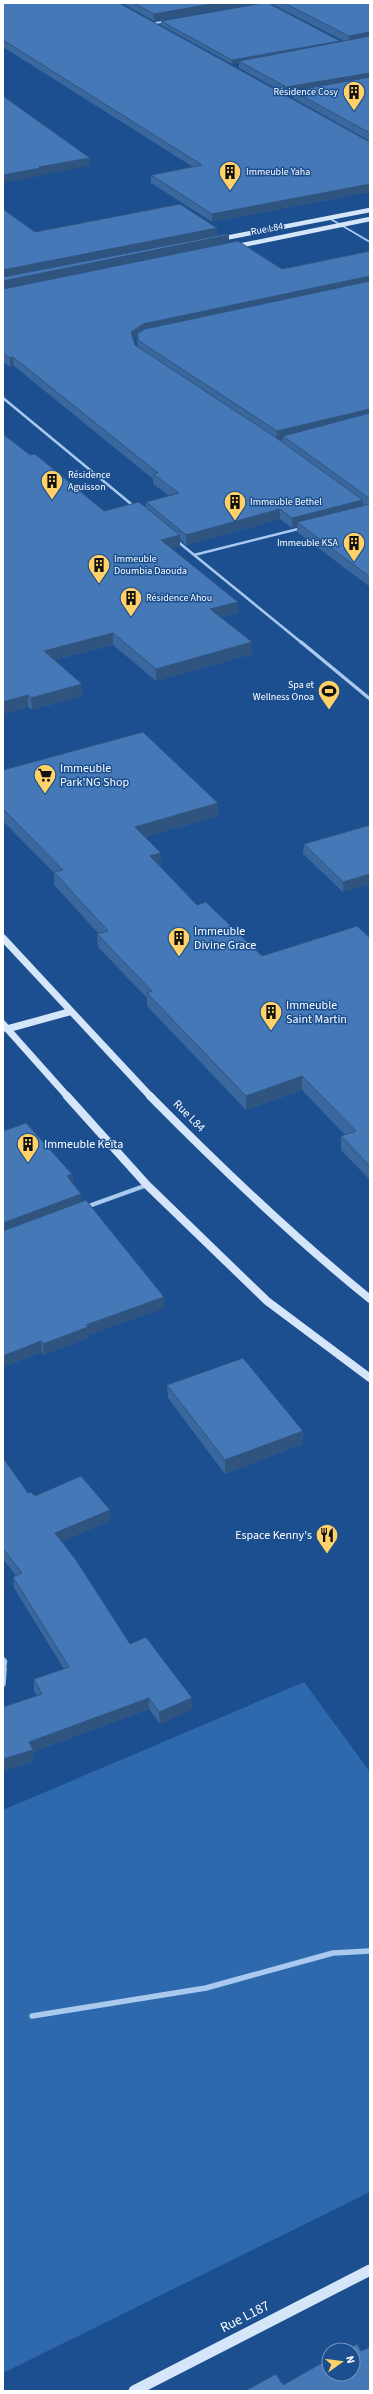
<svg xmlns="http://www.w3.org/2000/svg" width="373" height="2394" font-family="'Source Sans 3',sans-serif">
	<rect width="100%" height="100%" fill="#1b4f8f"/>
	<path fill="#2e69ad" d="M304,1682L370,1772V2192L3,2373V1810Z"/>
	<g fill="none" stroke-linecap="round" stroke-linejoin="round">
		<path stroke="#a9c9ee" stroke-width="2" d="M263,5L272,3
			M151,24L166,21
			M329,218L370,242"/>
		<path stroke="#a9c9ee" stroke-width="2.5" d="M3,398L136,508
			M177,541L302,643
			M194,555L302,528"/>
		<path stroke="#a9c9ee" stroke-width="3.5" d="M301,642L370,699"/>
		<path stroke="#a9c9ee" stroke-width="4.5" d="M86,1207L147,1185
			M3,1659L5,1661L4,1670"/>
		<path stroke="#a9c9ee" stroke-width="5.5" d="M3,1684L4,1669
			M32,2016L206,1988L333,1953L370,1951"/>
		<path stroke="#d6e6fa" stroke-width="4.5" d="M220,239L370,210
			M233,247L370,219"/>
		<path stroke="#d6e6fa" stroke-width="7" d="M3,938L151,1097
			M3,1024L68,1097
			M7,1029L69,1012"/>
		<path stroke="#d6e6fa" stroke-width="8" d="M67,1096L147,1185L267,1301L370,1378
			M150,1096C220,1167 292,1236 370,1299"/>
		<path stroke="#d6e6fa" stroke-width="11" d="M134,2391L370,2270"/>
	</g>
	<path fill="#3a679d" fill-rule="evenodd" d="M3,3L368,141H370L293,98V93L286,94L239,68V63L232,64L161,25V21L340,42L344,41L274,5L273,3H370V192L212,222L151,183V175L193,167L3,47Z
		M122,3H258L154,21Z
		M3,209L35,232L217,228V235L229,243L282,269L370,251V587L297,532V526L292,528L280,519L186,545L180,539V546L171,549L238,602V613L221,617L252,642V654L156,681L113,645L54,660L82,684V696L32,710L28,707L3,714L30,455L104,511L146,508V502L169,496L153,484V479L14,366L10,367L3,362ZM137,337V343L138,347L135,345L134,339Z
		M3,770L218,803V816L145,837L161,866H160L197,905L262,956L370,938V1180L341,1150V1136L345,1135L302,1090L246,1110L147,1006V998L98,947L97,934H99L54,885V873L3,821Z
		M370,825V884L343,892L303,854L304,844Z
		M3,1131L72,1174L73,1183L82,1202L164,1297V1308L88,1335V1338L44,1355L42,1352L3,1367Z
		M167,1385L303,1431L302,1444L225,1474L168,1398Z
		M3,1458L28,1493L35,1496L110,1521L62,1541L130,1644L192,1698V1709L160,1724L149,1709L33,1752V1761L3,1771L37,1696L34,1691V1679L64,1669L14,1588L13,1577L16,1576L3,1559Z"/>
	<path fill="#305480" d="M217,3H258L154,21V14Z
		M370,32V40L348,43L349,36Z
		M340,41V45L239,61V63L232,64V60Z
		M370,73V80L293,91V93L286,94V87Z
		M90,158V166L41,175V176L3,183V175L39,167Z
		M370,184V192L212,222V214Z
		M217,228V237L3,279V270Z
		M229,235V244L3,290V281Z
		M370,276V285L137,334V337L132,341L131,332L143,324Z
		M13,357L14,366L10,367V358Z
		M370,409V418L283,436V440L276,441L277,431Z
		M363,500V510L297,522V526L292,528V518Z
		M280,509V519L186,545V535Z
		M180,535V546L161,551V540Z
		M238,602V613L210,620V609Z
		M113,633V645L45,662L44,651Z
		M252,642V654L156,681V669Z
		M82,684V696L32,710L31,698Z
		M28,695V707L3,714V702Z
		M218,803V816L135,840V827Z
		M161,853V866L150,869V856Z
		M370,874V884L343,892V882Z
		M302,1076V1090L246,1110V1096Z
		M72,1174L73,1185L67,1176Z
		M81,1194L82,1205L3,1234V1223Z
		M164,1297V1308L88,1335V1338L44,1355L43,1344L86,1325Z
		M41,1341L42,1352L3,1367V1356Z
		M303,1431L302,1444L225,1474V1460Z
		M110,1510V1521L56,1544L55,1533Z
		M149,1698V1709L33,1752V1761L3,1771V1759L29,1742Z
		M192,1698V1709L160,1724L159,1712Z"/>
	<path fill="#4478b7" stroke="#305480" d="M3,3H119L368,141L370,140V184L212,214L151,175L202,165L3,40Z
		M134,3H217L154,14Z
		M263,3H268L340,41L232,60L161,21Z
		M284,3H370V32L349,36Z
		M370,36V73L286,87L239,61Z
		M370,77V133L293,91Z
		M3,96L90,158L39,167L41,168L3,175Z
		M180,204L217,228L3,270V209L35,232Z
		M226,234L229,235L3,281V277Z
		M238,241L282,269L370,251V276L143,324L131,332L135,345L275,437L363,500L292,518L280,509L186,535L146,502L179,493L153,474L158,473L13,357L10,358L3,353V289Z
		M370,281V409L277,431L139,341L137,334L145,329Z
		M370,413V499L283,436Z
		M3,434L30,455L35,454L104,511L139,502L180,535L161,540L238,602L210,609L252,642L156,669L113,633L44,651L82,684L31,698L28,695L3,702Z
		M370,504V577L297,522Z
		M143,732L218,803L135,827L161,853L150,856L197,905L206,902L262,956L357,926L370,938V1166L341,1136L356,1131L302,1076L246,1096L147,993L152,991L97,934L108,931L54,872L63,870L3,809V770Z
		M370,825V874L343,882L304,844Z
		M26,1123L72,1174L67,1176L81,1194L3,1223V1131Z
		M86,1200L164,1297L86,1325L88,1327L43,1344L41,1341L3,1356V1231Z
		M243,1358L303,1431L225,1460L167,1385Z
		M3,1458L28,1493L31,1492L35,1496L81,1476L110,1510L55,1533L76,1560L130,1644L146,1637L192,1698L159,1712L149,1698L29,1742L33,1750L3,1759V1707L42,1694L34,1679L69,1667L13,1577L22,1573L3,1549Z
		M357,2344L361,2351L370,2347V2391H245L276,2374L283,2385L329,2359V2374H353V2350H346Z"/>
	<defs>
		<g id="building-pin" transform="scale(1.15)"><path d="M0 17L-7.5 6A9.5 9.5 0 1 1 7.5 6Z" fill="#ffd166" stroke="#1b4f8f"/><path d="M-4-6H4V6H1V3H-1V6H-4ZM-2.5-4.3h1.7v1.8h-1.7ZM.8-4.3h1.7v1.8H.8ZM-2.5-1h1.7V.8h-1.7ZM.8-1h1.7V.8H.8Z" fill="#111"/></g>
		<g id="stadium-pin" transform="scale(1.15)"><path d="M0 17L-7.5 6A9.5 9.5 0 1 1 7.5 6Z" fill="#ffd166" stroke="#1b4f8f"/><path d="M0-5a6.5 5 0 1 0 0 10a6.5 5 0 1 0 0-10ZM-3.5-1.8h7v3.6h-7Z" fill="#111"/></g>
		<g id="supermarket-pin" transform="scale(1.15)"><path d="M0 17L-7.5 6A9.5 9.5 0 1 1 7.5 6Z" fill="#ffd166" stroke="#1b4f8f"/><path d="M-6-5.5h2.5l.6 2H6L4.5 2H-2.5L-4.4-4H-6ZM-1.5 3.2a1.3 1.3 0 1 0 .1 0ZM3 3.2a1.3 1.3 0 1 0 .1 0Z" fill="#111"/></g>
		<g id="restaurant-pin" transform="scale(1.15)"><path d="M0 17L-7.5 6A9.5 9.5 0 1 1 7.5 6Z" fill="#ffd166" stroke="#1b4f8f"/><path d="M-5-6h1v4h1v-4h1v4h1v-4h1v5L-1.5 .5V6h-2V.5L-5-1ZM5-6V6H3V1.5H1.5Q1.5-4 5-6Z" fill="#111"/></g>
	</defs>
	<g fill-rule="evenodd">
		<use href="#building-pin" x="354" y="92"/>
		<use href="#building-pin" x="230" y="172"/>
		<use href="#building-pin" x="52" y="481"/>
		<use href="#building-pin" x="235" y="502"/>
		<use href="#building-pin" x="354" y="543"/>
		<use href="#building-pin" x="99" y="565"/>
		<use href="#building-pin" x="131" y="598"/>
		<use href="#stadium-pin" x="329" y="691"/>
		<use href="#supermarket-pin" x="45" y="775"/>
		<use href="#building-pin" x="179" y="938"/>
		<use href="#building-pin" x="271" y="1012"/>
		<use href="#building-pin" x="28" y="1144"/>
		<use href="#restaurant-pin" x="327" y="1535"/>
	</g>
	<g text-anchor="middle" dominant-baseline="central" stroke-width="3" stroke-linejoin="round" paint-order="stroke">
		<g font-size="10" fill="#fff" stroke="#1b4f8f" text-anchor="start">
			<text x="338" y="92" text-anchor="end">Résidence Cosy</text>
			<text x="246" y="172">Immeuble Yaha</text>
			<text x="68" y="475">Résidence<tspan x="68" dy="12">Aguisson</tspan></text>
			<text x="250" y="502">Immeuble Bethel</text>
			<text x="338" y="543" text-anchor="end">Immeuble KSA</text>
			<text x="114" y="559">Immeuble<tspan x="114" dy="12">Doumbia Daouda</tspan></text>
			<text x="146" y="598">Résidence Ahou</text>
			<text x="314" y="685" text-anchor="end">Spa et<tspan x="314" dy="12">Wellness Onoa</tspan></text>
		</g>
		<g font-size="10" fill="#fff" stroke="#1b4f8f">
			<text transform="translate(267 229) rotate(-11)">Rue L84</text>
		</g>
		<g font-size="12" fill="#fff" stroke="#1b4f8f" text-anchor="start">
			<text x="60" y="768">Immeuble<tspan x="60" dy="14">Park'NG Shop</tspan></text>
			<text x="194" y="931">Immeuble<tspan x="194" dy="14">Divine Grace</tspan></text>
			<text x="286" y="1005">Immeuble<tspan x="286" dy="14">Saint Martin</tspan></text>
			<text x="44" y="1144">Immeuble Keïta</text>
			<text x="312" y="1535" text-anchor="end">Espace Kenny's</text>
		</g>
		<g font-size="12" fill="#fff" stroke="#1b4f8f">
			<text transform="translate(189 1116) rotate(45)">Rue L84</text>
		</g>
		<g font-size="14" fill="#fff" stroke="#1b4f8f">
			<text transform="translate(245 2317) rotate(-27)">Rue L187</text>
		</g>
	</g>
	<rect width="373" height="2394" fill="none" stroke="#ffffff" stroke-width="8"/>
	<g transform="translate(341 2362) rotate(76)"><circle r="19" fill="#1b4f8f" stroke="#7695bc"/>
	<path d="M0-3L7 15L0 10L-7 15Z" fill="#ffd166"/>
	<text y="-6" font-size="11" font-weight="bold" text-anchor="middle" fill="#ffffff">N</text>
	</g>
</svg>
